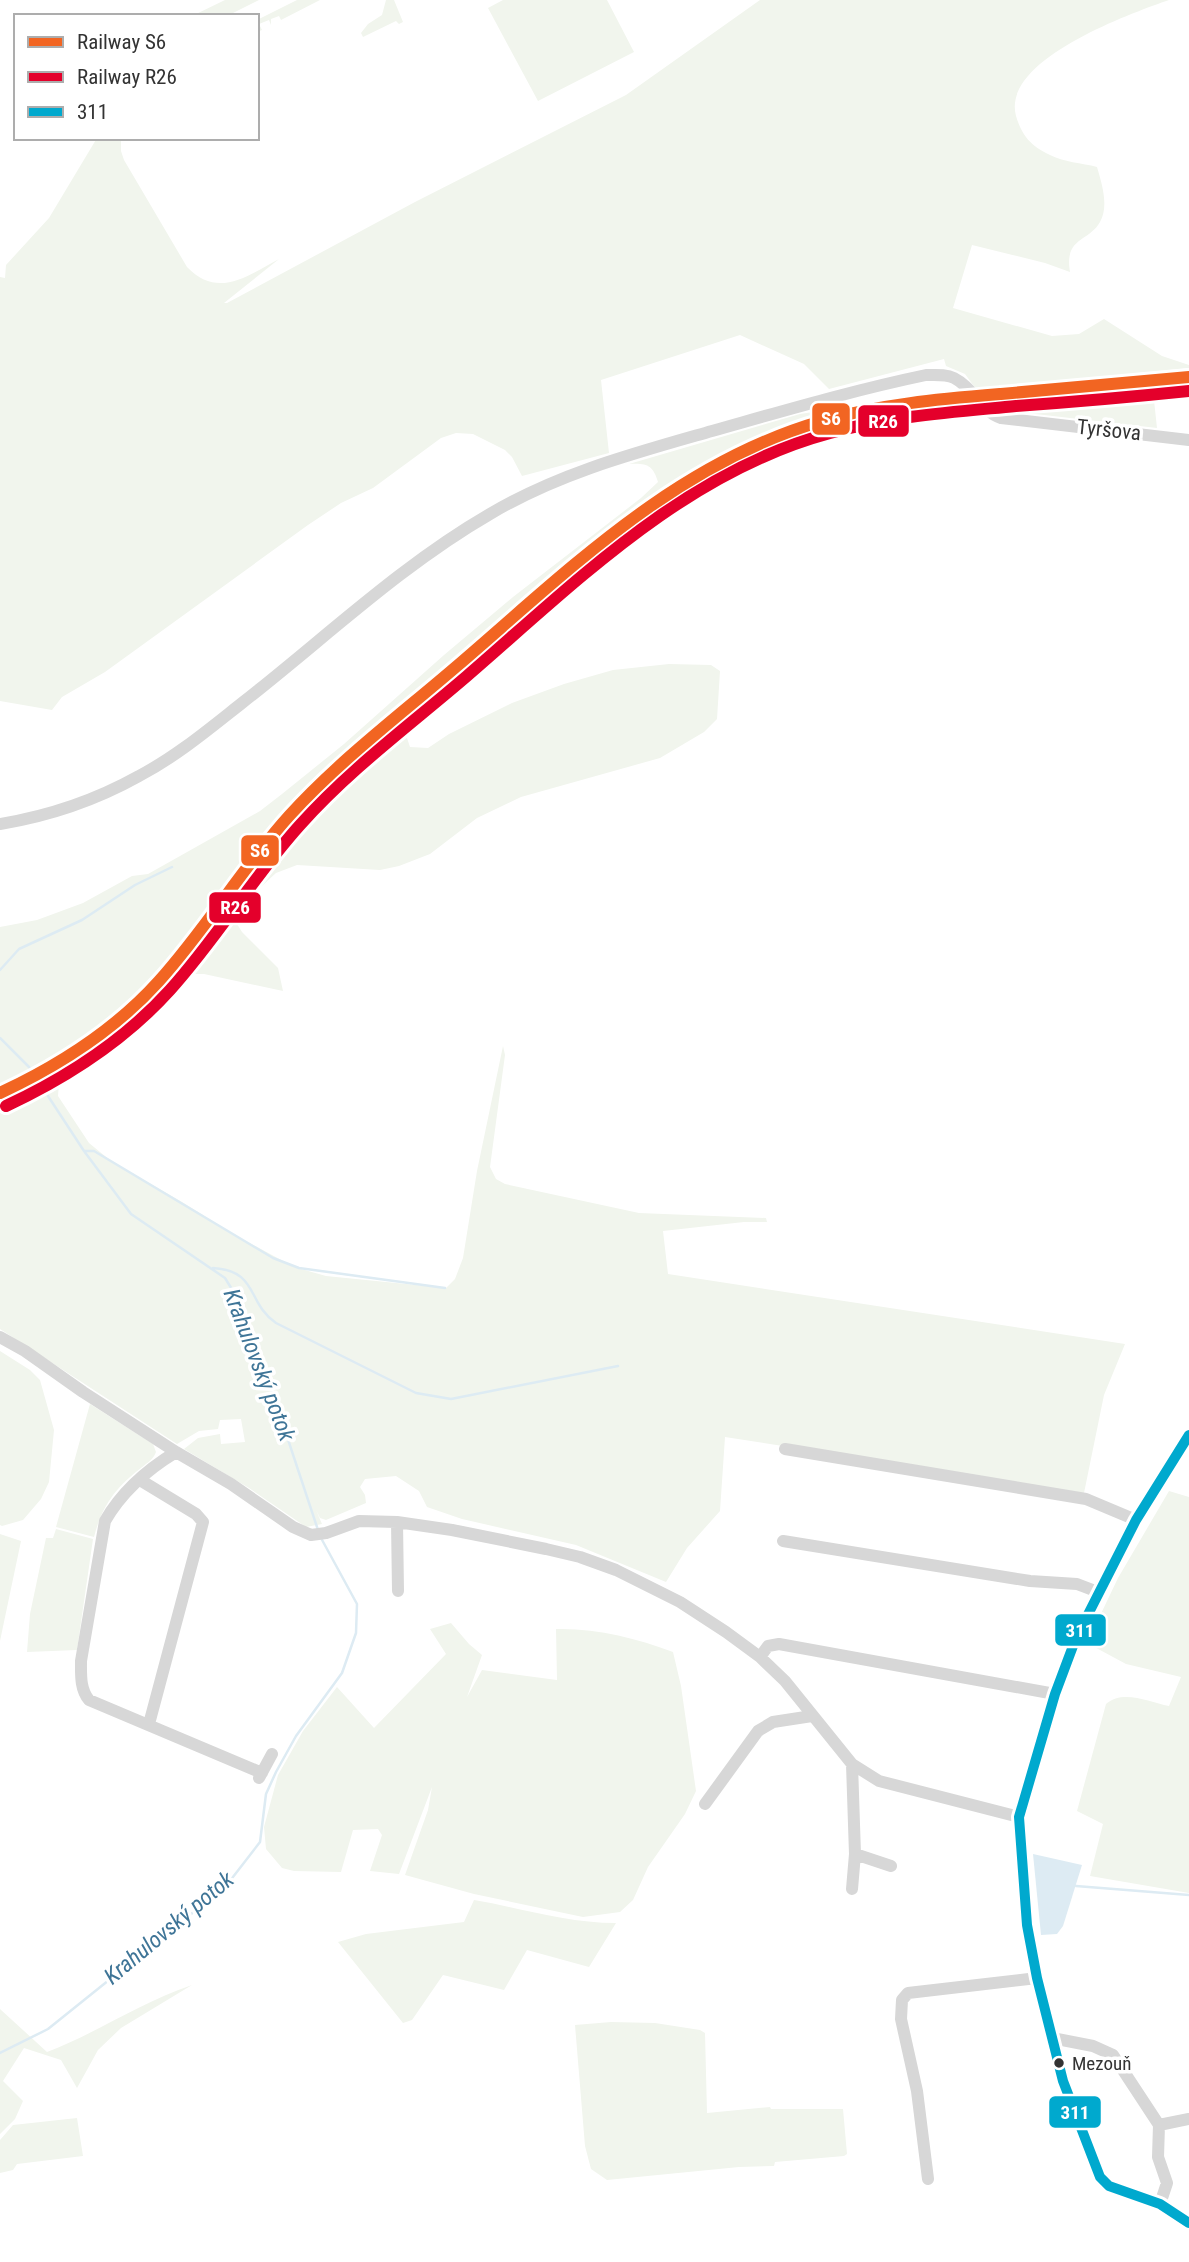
<svg xmlns="http://www.w3.org/2000/svg" width="1189" height="2262" font-family="'Roboto Condensed',sans-serif">
	<rect width="100%" height="100%" fill="#fff"/>
	<path fill="#f1f5ed" d="M225,0H259L227,16H192Z
		M297,0H320L281,20L279,16L271,19V25L269,20L259,24L262,30L257,32V20Z
		M386,0H394L403,22L399,24L396,21L363,37L361,33L368,24L382,15Z
		M503,0H607L634,52L538,101L488,8Z
		M760,0H1169C1129,14 1001,60 1016,116C1022,136 1031,146 1050,155C1063,162 1082,163 1097,167C1102,184 1109,206 1100,222C1089,242 1064,237 1070,272L1045,263L972,245L953,308L1052,336L1079,334L1104,319L1162,356L1189,365V368L976,389L965,374L946,366L944,359L829,389L804,364L740,335L601,380L609,453L522,476L512,457L505,450L473,434L456,433L441,438L373,488L341,503L308,525L105,672L62,697L52,710L0,701V277L5,278L6,265L49,218L97,138H121V151L124,160L187,267C218,299 247,276 279,259L224,303H227L415,202L626,95Z
		M1153,391L1157,428L1009,411L1007,405L1010,402Z
		M859,405C776,424 705,457 636,506C573,556 512,610 450,663C397,708 342,753 292,803C239,855 204,921 154,977C112,1024 58,1060 0,1086V927L37,920L83,903L132,876L148,874L260,811L282,794L344,744L444,655L513,597L641,498L658,482C653,465 647,463 629,464L800,414Z
		M932,408L782,448L748,461L708,482L645,527L586,579L486,659L406,735L410,747L428,748L449,734L512,703L564,684L613,670L669,664L711,665L720,671L717,719L704,732L660,758L521,797L477,818L430,854L399,866L380,870L297,865L276,873L240,906L237,924L242,932L278,968L283,991L204,974H193L154,1010L59,1083L58,1096L89,1143L111,1161L182,1202L233,1234L294,1267L326,1276L446,1288L455,1279L463,1258L477,1171L503,1046L505,1055L490,1167L496,1179L505,1184L639,1213L766,1218L767,1222H744L663,1231L668,1274L1125,1344L1104,1395L1084,1493L725,1437L720,1511L687,1548L666,1582L576,1545L462,1519L427,1507L419,1491L396,1476L365,1479L360,1487L365,1495L366,1503L326,1520L320,1518L316,1510L322,1524L306,1527L249,1488L184,1449L198,1438L220,1434L221,1444L245,1442L241,1419L220,1420L218,1429L199,1431L177,1444L0,1329V1101C62,1073 118,1037 164,986C213,932 248,868 299,815C345,767 399,725 450,681C514,626 578,570 644,517C737,452 820,421 932,408Z
		M0,1351L30,1370L40,1380L54,1430L49,1482L41,1499L23,1520L2,1526L0,1525Z
		M90,1404L153,1444L156,1452C153,1460 148,1462 141,1468C115,1488 102,1506 94,1537L56,1527Z
		M1169,1491L1189,1497V1893L1090,1876L1103,1824L1077,1811L1106,1704C1123,1689 1149,1702 1169,1706L1181,1677L1126,1664L1087,1643L1118,1578Z
		M56,1529L93,1539L77,1650L27,1652L30,1614L46,1538H53Z
		M0,1534L21,1541L0,1641Z
		M451,1623L469,1644L482,1655L467,1697L482,1670L557,1680L556,1629C596,1628 636,1638 673,1652L681,1686L696,1791L685,1814L648,1867L633,1900L620,1912L583,1917L474,1894L405,1875L428,1810L432,1787L399,1874L370,1871L382,1835L378,1829L353,1830L341,1872L294,1871L282,1868L266,1849L264,1827L278,1775L303,1731L337,1687L374,1728L446,1654L430,1629Z
		M474,1900C521,1908 567,1923 616,1923L589,1967L527,1950L504,1990L443,1975L412,2020L403,2023L338,1942L366,1934L464,1922Z
		M192,1985L121,2028L98,2050L77,2088L61,2060L24,2048L3,2081L23,2101L15,2119L0,2134V2009L47,2052C97,2033 141,2002 192,1985Z
		M611,2022L655,2023L700,2030L705,2033L707,2113L770,2107L771,2109H843L847,2154L844,2156L775,2162L774,2166L739,2167L607,2180L591,2169L585,2146L575,2025Z
		M77,2118L83,2156L17,2164L13,2170L0,2173V2140L13,2125Z"/>
	<path fill="#ddebf3" d="M1033,1854L1082,1865L1063,1926L1057,1934L1041,1935Z"/>
	<g fill="none" stroke-linecap="round" stroke-linejoin="round">
		<path stroke="#ddebf3" stroke-width="2.5" d="M0,970L19,949L82,920L135,885L172,867
			M0,1038L29,1067L84,1151L131,1214L225,1278L233,1291L263,1364L318,1530
			M84,1151H94L273,1258L299,1268L445,1288
			M213,1268C259,1271 246,1302 276,1323L416,1393L451,1399L618,1366
			M1076,1886L1189,1895
			M0,2053L48,2029L226,1886L260,1842L266,1794L276,1772L296,1736L342,1673L356,1633L357,1604L321,1538"/>
		<path stroke="#d7d7d7" stroke-width="12" d="M0,824C49,816 96,800 139,776C177,756 209,729 242,703C324,639 400,566 490,514C559,473 635,453 712,431C783,411 854,390 926,375C936,375 946,374 954,378C974,388 980,411 1001,418L1189,440
			M0,1337L25,1351L83,1392L176,1452L231,1484L293,1527L311,1535L326,1533L359,1521L397,1522L452,1530L546,1549L580,1557L616,1570L680,1602L726,1632L760,1657L785,1681L852,1764L879,1781L1019,1817
			M1189,1435L1136,1520L1076,1638L1055,1694L1019,1817L1027,1925L1037,1978L1063,2081L1100,2177L1109,2186L1160,2204L1189,2223
			M785,1449L1086,1499L1136,1520
			M176,1452C148,1469 121,1493 105,1521L81,1661C81,1675 80,1689 89,1700L262,1773
			M140,1480L196,1514L203,1522L149,1724
			M397,1522L398,1591
			M783,1541L1030,1581L1077,1584L1098,1592
			M760,1657L768,1646L779,1644L1055,1694
			M852,1764L855,1854L852,1889
			M259,1778L272,1754
			M705,1804L758,1731L773,1722L812,1716
			M855,1854L891,1866
			M1052,2038L1093,2046L1113,2055L1159,2125L1158,2157L1167,2183L1160,2204
			M1159,2125L1189,2119
			M928,2179L917,2091L901,2019L902,2000L908,1993L1037,1978"/>
		<g stroke="#fff" stroke-width="16">
			<path id="bus-1" d="M1189,1435L1136,1520L1076,1638L1055,1694L1019,1817L1027,1925L1037,1978L1063,2081L1100,2177L1109,2186L1160,2204L1189,2223"/>
		</g>
		<use href="#bus-1" stroke="#00a9ce" stroke-width="10"/>
		<g stroke="#fff" stroke-width="18">
			<path id="rail-1" d="M0,1093C60,1065 115,1030 159,981C206,929 242,868 289,816C340,760 400,715 457,666C569,570 676,463 822,421C880,404 941,399 1001,394C1064,388 1126,383 1189,377"/>
		</g>
		<g stroke="#fff" stroke-width="18">
			<path id="rail-2" d="M6,1106C68,1077 124,1041 170,990C217,938 253,877 300,825C350,769 410,725 467,676C577,581 685,472 830,433C891,416 954,412 1016,406C1074,402 1131,397 1189,391"/>
		</g>
		<use href="#rail-1" stroke="#f26522" stroke-width="12"/>
		<use href="#rail-2" stroke="#e4002b" stroke-width="12"/>
	</g>
	<circle fill="#333" stroke="#fff" stroke-width="2.5" cx="1059" cy="2063" r="6"/>
	<g text-anchor="middle" dominant-baseline="central" stroke-width="7" stroke-linejoin="round" paint-order="stroke">
		<g font-size="19" fill="#333" stroke="#fff" text-anchor="start">
			<text x="1072" y="2063">Mezouň</text>
		</g>
		<g font-size="21" fill="#333" stroke="#fff">
			<text transform="translate(1109 430) rotate(6)">Tyršova</text>
		</g>
		<g font-size="23" font-style="italic" fill="#3f7597" stroke="#fff">
			<text transform="translate(259 1365) rotate(69)">Krahulovský potok</text>
			<text transform="translate(169 1928) rotate(-40)">Krahulovský potok</text>
		</g>
	</g>
	<g stroke="#fff" stroke-width="2.5">
		<rect x="811" y="402" width="40" height="34" rx="7" fill="#f26522"/>
		<rect x="857" y="404" width="53" height="34" rx="7" fill="#e4002b"/>
		<rect x="240" y="834" width="40" height="33" rx="7" fill="#f26522"/>
		<rect x="208" y="891" width="54" height="33" rx="7" fill="#e4002b"/>
		<rect x="1054" y="1613" width="53" height="34" rx="7" fill="#00a9ce"/>
		<rect x="1048" y="2095" width="54" height="34" rx="7" fill="#00a9ce"/>
	</g>
	<g font-size="19" text-anchor="middle" font-weight="bold" fill="#fff">
		<text x="831" y="425">S6</text>
		<text x="883" y="428">R26</text>
		<text x="260" y="857">S6</text>
		<text x="235" y="914">R26</text>
		<text x="1080" y="1637">311</text>
		<text x="1075" y="2119">311</text>
	</g>
	<rect x="14" y="14" width="245" height="126" fill="#ffffff" stroke="#adadad" stroke-width="2"/>
	<rect x="28" y="37" width="35" height="10" fill="#f26522" stroke="#adadad" stroke-width="2"/>
	<text x="77" y="49" font-size="21" fill="#333333">Railway S6</text>
	<rect x="28" y="72" width="35" height="10" fill="#e4002b" stroke="#adadad" stroke-width="2"/>
	<text x="77" y="84" font-size="21" fill="#333333">Railway R26</text>
	<rect x="28" y="107" width="35" height="10" fill="#00a9ce" stroke="#adadad" stroke-width="2"/>
	<text x="77" y="119" font-size="21" fill="#333333">311</text>
</svg>
